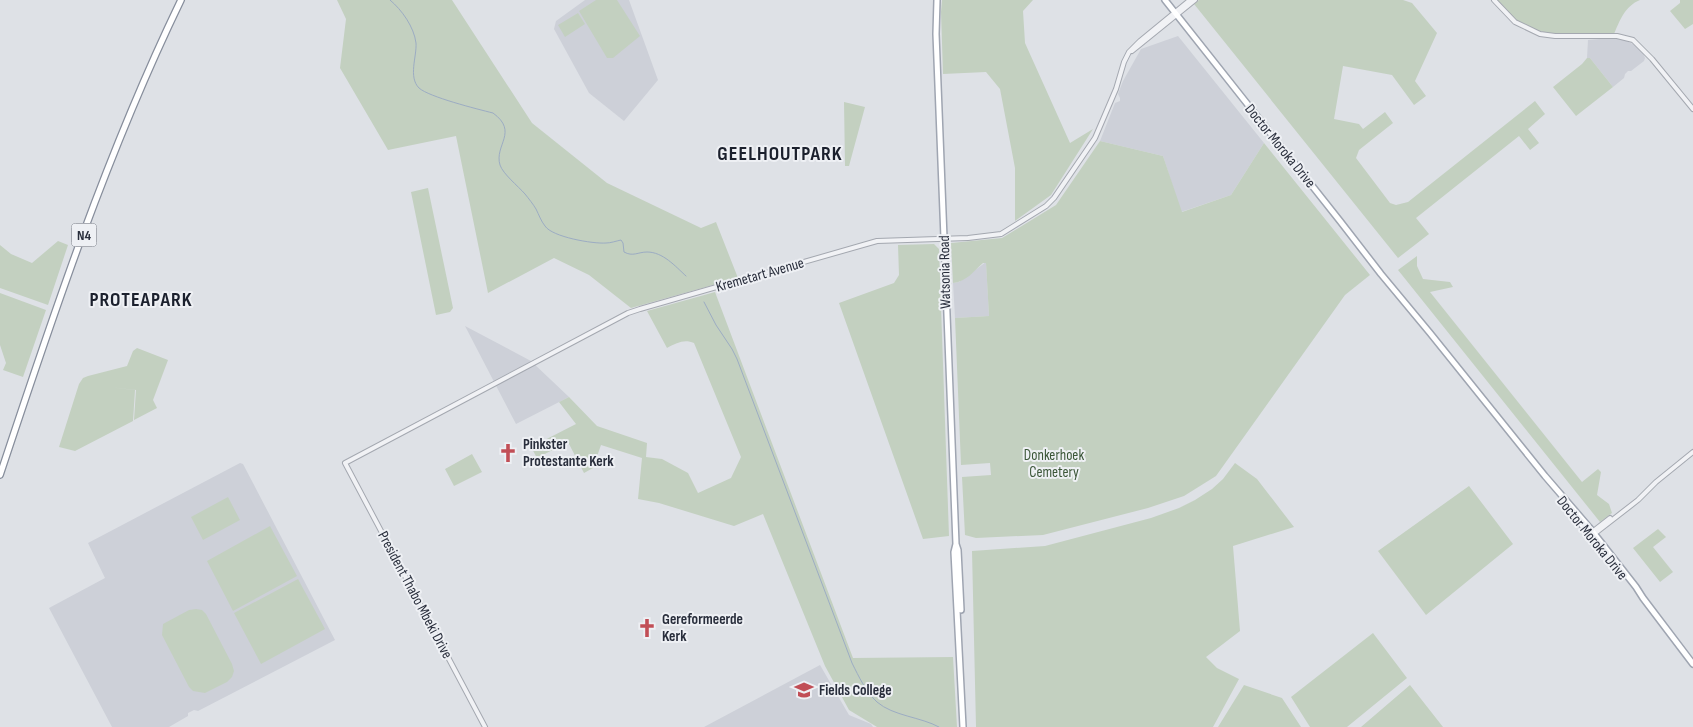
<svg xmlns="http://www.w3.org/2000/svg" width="1693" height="727" font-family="'Sofia Sans Condensed',sans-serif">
	<rect width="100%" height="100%" fill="#dee1e6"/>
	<path fill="#cdd0d8" d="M585,0H629L658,80L624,121L589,93L554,29L556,21Z
		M1178,36L1264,143L1231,195L1181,212L1163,156L1100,141L1115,103L1120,101V98L1118,94L1123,81L1141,49Z
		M1611,38L1624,40L1635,45L1643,53L1645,58L1644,61L1631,71H1628L1625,74L1624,78L1613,87L1590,58H1587L1588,40Z
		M986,262L989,316L955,318L953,283L959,282Z
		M465,326L531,361L569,397L516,424Z
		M240,463L243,464L335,640L198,711L194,710L188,713V716L169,727H112L49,608L105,578L88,543Z
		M820,665L849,715L871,724L873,727H704Z"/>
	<path fill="#c3d0c0" d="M337,0H452L532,123L607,183L701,228L716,222L738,278L631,308L589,275L554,258L488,293L456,136L388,150L340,68L346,19Z
		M596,0H617L640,36L613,58H607L579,11Z
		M942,0H1033L1023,11L1025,43L1070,143L1093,129L1051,195L1015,221V168L1000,89L986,72L943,74L941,12Z
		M1199,0H1403L1412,3L1437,33L1415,81L1426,96L1414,105L1392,75L1343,66L1334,119L1359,124L1363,129L1385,112L1393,123L1359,150L1356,158L1390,203L1396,205L1408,202L1535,101L1545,114L1528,129L1539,143L1530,150L1519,136L1416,218L1429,234L1398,258L1194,4Z
		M1496,0H1640C1625,6 1620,20 1614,34C1584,34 1549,39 1522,24C1512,18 1504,8 1496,0Z
		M1680,0H1693V24L1685,29L1670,11L1680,3Z
		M578,13L585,24L565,37L558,25Z
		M1587,58H1590L1613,87L1576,116L1553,87L1582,64Z
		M844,102L865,107L849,166H845Z
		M1100,141L1163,156L1182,212L1231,195L1264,143L1370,275L1345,295L1216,476L1184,496L1148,508L1043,535L976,538L965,535L962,477L991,475L990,463L961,465L955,318L989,316L986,263H983C974,271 966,282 953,283L951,243L1002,238L1056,205Z
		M428,188L453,308L450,312L436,315L411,192Z
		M58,241L68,245L48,305L0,288V245L11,254L32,263Z
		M934,244L939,249L949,536L923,539L839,303L894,283L899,275L898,245Z
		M1417,256V266L1423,279L1450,282L1453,287L1430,292L1582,482L1598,469L1601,472L1597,495L1609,504L1612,513L1600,522L1398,270Z
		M715,292L853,658L953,657L957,727H877L849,710L825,666L763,514L734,526L659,503L638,499L642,458L601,445L593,468L584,473L568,442L537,458L531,447L576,424L559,402L569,397L597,426L647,443L646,457L662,459L688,473L698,493L731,478L741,457L694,343C684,339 677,343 667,348L647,311Z
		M0,293L46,310L23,377L3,370L6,363L0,345Z
		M137,348L168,360L153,400L157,408L134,420L136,390L108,387L135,390L133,421L75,451L59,447L79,384L83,378L88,376L127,366L133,351Z
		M472,454L482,472L454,486L445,469Z
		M1235,463L1257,479L1294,527L1233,546L1240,631L1206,657L1217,668L1239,679L1213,727H976L972,551L1045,546L1151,518L1179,508L1195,500L1212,489L1223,479Z
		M1469,486L1513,544L1426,615L1378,551Z
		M228,497L240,520L203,540L191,517Z
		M270,526L297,576L233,611L207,561Z
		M1658,529L1666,537L1653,547L1673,572L1660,582L1633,548Z
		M298,579L325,629L261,664L234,613Z
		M196,609L202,610L206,614L232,664L234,671L232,677L227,682L205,693L193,691L189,687L162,635L163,624L189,610Z
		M1373,633L1407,678L1347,727H1310L1291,697Z
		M1244,685L1282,698L1301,727H1218Z
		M1410,685L1443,727H1361Z"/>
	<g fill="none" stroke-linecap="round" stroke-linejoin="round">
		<path stroke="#9cacc3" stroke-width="1" d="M390,0C402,10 414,27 416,43C417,56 408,77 419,88C429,97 477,109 493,113C519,132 494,145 500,165C503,174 518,186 525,194C529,199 533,204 536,209C539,215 541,221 545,226C552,237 593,244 606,243C611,243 616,241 621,240L623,243L624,252C633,257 638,252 647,252C663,252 675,266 686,276
			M704,302L716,325L732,349L737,359L852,663C859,677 866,692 877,702C893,716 921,717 939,727"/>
		<g stroke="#a4a8b0" stroke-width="6">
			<path id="minor" d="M1494,0L1515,22L1540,34L1555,36H1617L1633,40L1652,59L1693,109
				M1132,51L1195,0
				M1592,532L1610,518
				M1593,535L1638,500L1656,482L1693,452
				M485,727L345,463L628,313L640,309L877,241L968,238L1001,234L1046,206L1054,198L1095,138L1116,89L1124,62L1129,52L1140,41L1190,0"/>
		</g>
		<g stroke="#9fa5b1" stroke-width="8">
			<path id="major" d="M937,0L936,34L956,544L954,552L963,727
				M1165,0L1340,221L1381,274L1430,333L1545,476L1589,527L1636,587L1643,598L1693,664
				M1565,504L1612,562
				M956,544L958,550L961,610"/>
		</g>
		<g stroke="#878e9c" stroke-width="8">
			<path id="highway" d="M0,475C53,315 107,153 181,0"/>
		</g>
		<use href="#minor" stroke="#f1f2f5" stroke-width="4"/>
		<use href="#major" stroke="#fff" stroke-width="5"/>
		<use href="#highway" stroke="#fff" stroke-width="5.5"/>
	</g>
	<defs>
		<g id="church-bare" transform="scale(1.5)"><path d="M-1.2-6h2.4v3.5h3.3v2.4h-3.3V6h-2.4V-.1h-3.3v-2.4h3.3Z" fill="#c14e56" stroke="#eef0f4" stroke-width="2.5" paint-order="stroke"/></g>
		<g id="university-bare" transform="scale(1.5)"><path d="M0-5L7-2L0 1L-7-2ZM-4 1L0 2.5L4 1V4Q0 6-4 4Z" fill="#c14e56" stroke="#eef0f4" stroke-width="2.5" paint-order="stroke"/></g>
	</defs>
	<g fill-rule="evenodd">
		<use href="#church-bare" x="508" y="453"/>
		<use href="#church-bare" x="647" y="628"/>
		<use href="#university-bare" x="804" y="690"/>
	</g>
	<g text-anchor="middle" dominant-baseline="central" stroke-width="4" stroke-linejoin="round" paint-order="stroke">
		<rect fill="#eef0f4" stroke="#646873" stroke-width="1" x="71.5" y="223.5" width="25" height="23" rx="4"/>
		<g font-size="14" font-weight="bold" fill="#292e3c">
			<text x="84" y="235">N4</text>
		</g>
		<g font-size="15" fill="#292e3c" stroke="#eef0f4">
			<text transform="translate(1280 146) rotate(51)">Doctor Moroka Drive</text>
			<text transform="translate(945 272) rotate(-91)">Watsonia Road</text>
			<text transform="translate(760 275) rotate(-16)">Kremetart Avenue</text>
			<text transform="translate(1592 538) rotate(51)">Doctor Moroka Drive</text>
			<text transform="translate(415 595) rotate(62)">President Thabo Mbeki Drive</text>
		</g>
		<g font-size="15" font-weight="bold" fill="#292e3c" stroke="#eef0f4" text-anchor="start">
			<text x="523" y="444">Pinkster<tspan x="523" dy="17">Protestante Kerk</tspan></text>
			<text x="662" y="619">Gereformeerde<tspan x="662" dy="17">Kerk</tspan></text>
			<text x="819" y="690">Fields College</text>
		</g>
		<g font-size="15" fill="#3b5638" stroke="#eef0f4">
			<text x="1054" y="455">Donkerhoek<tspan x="1054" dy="17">Cemetery</tspan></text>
		</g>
		<g font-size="20" font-weight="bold" letter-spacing="1" fill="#1b202d" stroke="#eef0f4">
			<text x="780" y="154">GEELHOUTPARK</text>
			<text x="141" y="300">PROTEAPARK</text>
		</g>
	</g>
</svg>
